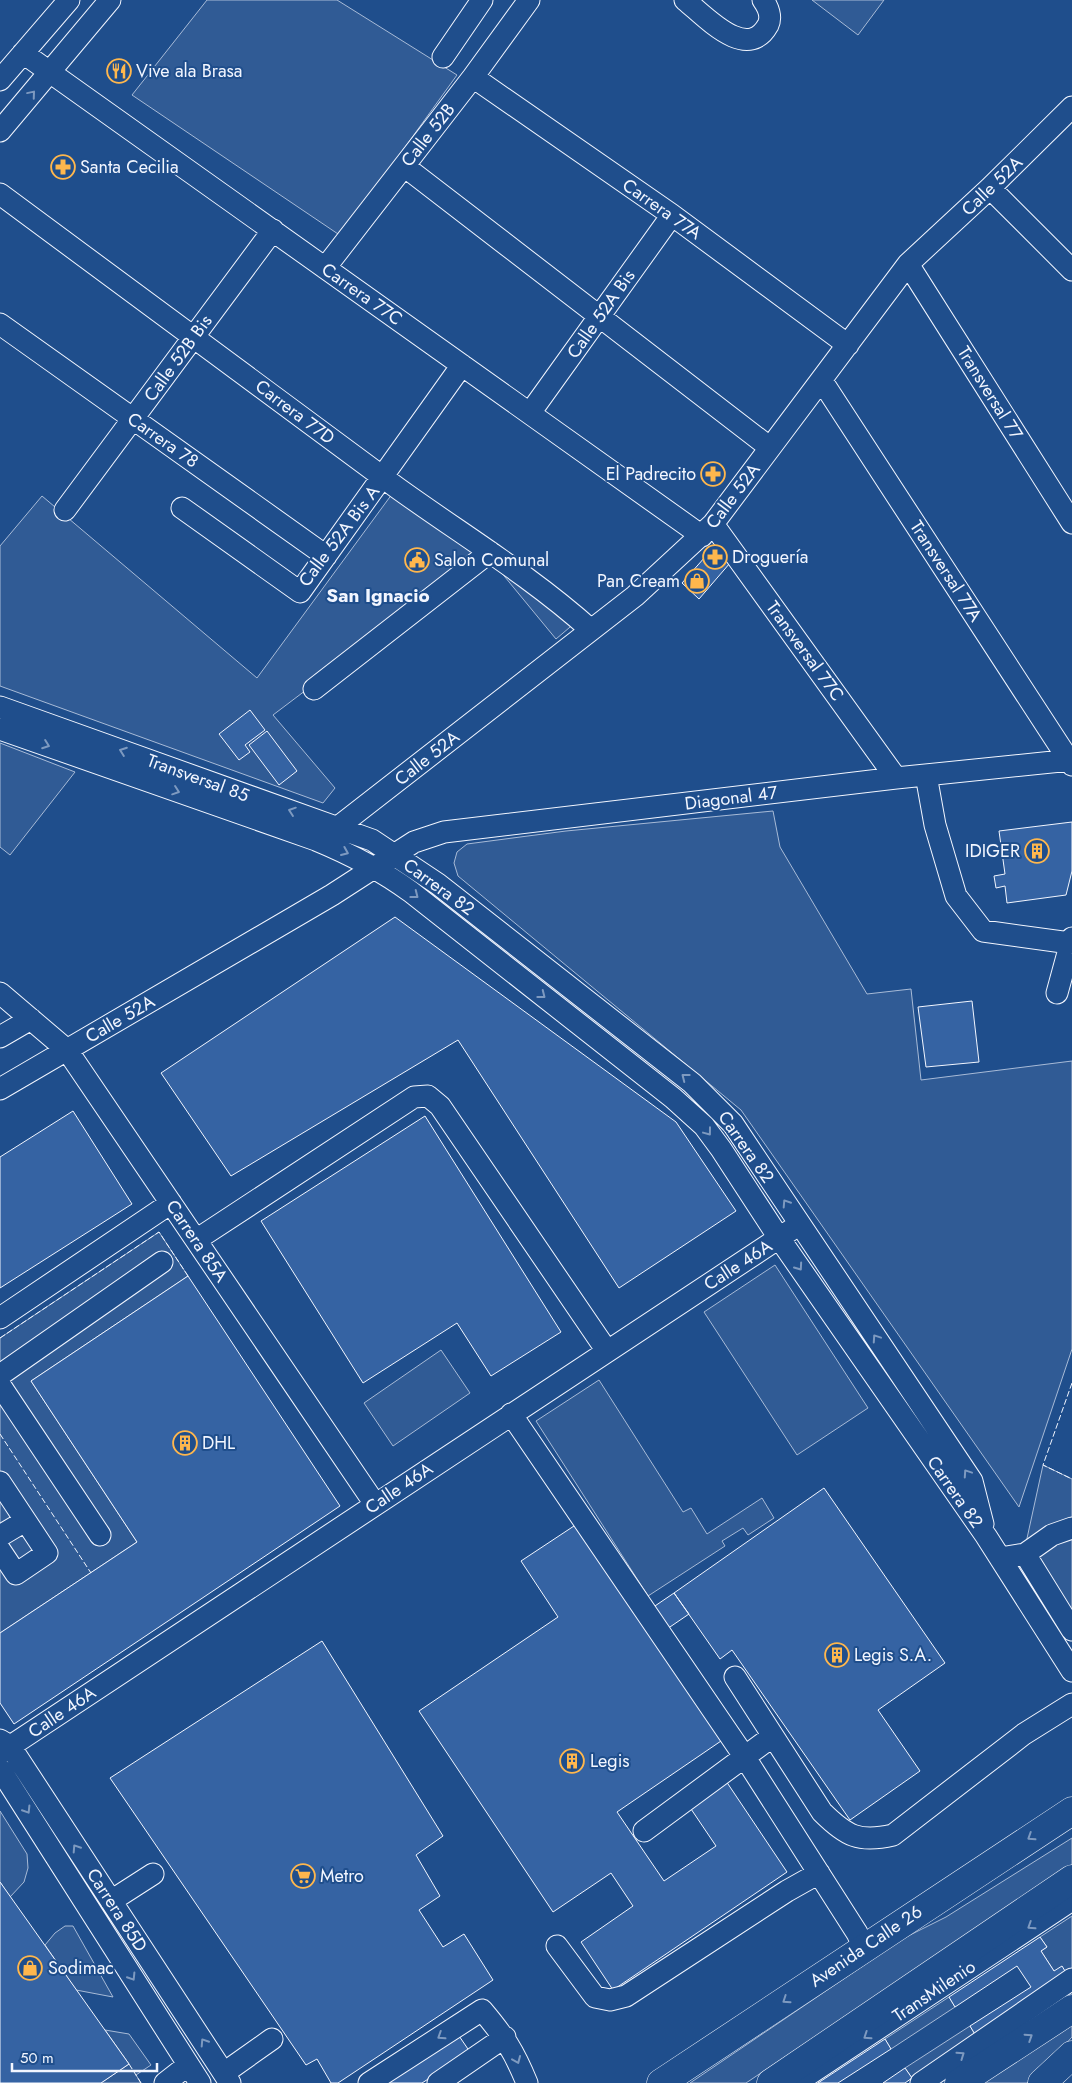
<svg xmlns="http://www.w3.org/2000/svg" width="1072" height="2083" font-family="Jost,sans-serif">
	<rect width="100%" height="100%" fill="#1f4e8c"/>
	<path fill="#305b95" stroke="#a8bbd7" d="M207,0H337L457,75L341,236L132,95Z
		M812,0H884L858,35Z
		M395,490L486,554L576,622L556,639L486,554L273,715L335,788L323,803L0,686V546L42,496L257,678Z
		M0,743L75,772L10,855L0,847Z
		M773,811L780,847L867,994L911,989L921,1080L1072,1061V1349L1019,1507L741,1110L458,876L454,863L457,852L467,844L566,831Z
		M159,1232L188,1276L31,1381L137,1542L0,1633V1338Z
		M775,1265L868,1408L797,1455L704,1312Z
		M441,1350L470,1393L393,1446L364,1403Z
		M599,1380L683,1512L691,1508L707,1534L762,1498L774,1518L748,1535L743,1528L722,1541L725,1546L648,1596L536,1421Z
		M1043,1465L1072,1479V1626L1026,1543Z
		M0,1811L27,1854L28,1868L24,1882L10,1897L0,1882Z
		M1072,1838V1865L746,2083H690L904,1938L946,1917Z
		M1072,1916V1973L1054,1971L1041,1951L1047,1947L1040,1937Z
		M65,1926H73L113,1997L76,1990L45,1945L55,1933Z
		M949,1997L955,2007L891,2049L885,2039Z
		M1072,2019V2037L1041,2071L1027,2083H973Z
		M970,2026L976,2036L912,2078L905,2068Z
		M105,2030L129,2034L151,2065L136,2075L141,2083H101L129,2064Z"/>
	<path fill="#3563a3" stroke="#f2f6ff" d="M713,548L730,563L699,599L682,583Z
		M250,710L265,730L245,745L250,752L239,760L219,734Z
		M267,731L297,771L279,785L249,745Z
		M1072,822V871L1066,895L1007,903L1005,886L996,888L994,876L1005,874L999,831Z
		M395,917L676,1122L736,1211L619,1288L458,1040L231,1176L161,1073Z
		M972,1001L979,1062L926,1067L918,1007Z
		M73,1111L132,1204L0,1288V1157Z
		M425,1116L561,1332L491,1376L457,1323L363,1383L261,1221Z
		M188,1276L340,1506L14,1724L0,1703V1633L137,1542L31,1381Z
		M824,1488L945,1663L878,1710L920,1771L850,1820L732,1650L720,1659L674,1593Z
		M577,1524L721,1741L617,1812L664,1881L716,1846L689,1806L726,1781L787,1872L613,1990L581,1942L633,1906L611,1873L553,1912L419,1711L558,1617L521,1561Z
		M674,1593L689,1614L667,1629L652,1608Z
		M322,1641L443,1836L416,1855L440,1896L419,1910L443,1947L464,1934L493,1980L338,2083H331L317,2059L306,2065L110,1778Z
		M0,1882L129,2064L101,2083H0Z
		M1040,1937L1047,1947L1041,1951L1054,1971L1062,1966L1068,1976L976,2036L970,2026L1031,1987L1017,1966L955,2007L949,1997Z
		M455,2030L470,2052L422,2083H376Z
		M885,2039L891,2049L838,2083H818Z
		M905,2068L912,2078L905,2083H883Z"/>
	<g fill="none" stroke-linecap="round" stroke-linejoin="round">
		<g stroke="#f2f6ff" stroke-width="23">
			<path id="minor" d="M685,0C705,16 747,63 768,25C772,17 768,7 763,0
				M23,53L702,536
				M443,57L482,0
				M473,77L672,215L848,345
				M0,80L69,0
				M0,131L110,0
				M404,166L769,447
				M990,188L1072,270
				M0,194C132,291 263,390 396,487C461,534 531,576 591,630
				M908,264L1072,523
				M325,268L473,77L529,0
				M0,324L326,556
				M822,381L1072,765
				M530,413L672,215
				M182,508L300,592L462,365
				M65,510L273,230
				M713,524L896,778
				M314,689L490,552
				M0,707L372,840L438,884L692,1083L733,1124L972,1481L983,1524
				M0,729L316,840C350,854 381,870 411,892L673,1098L704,1126L721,1149L779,1238L986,1536L1072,1671
				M926,775L935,825L956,896L983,931L1070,943
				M338,827L635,596L713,524L908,264L990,188L1072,107
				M0,993L67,1050L375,1504
				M1057,993L1072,938
				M0,1037L31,1019
				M0,1089L332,895L414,842L444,832L896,778L1072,760
				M196,1240L414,1097L428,1096L440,1106L607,1351
				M0,1318L171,1203
				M0,1375L162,1262
				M0,1385L100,1535
				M511,1414L744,1756L857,1933L864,1948
				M0,1482L47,1553L16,1574L0,1550
				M0,1536L25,1521
				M1025,1554L1052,1535L1072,1528
				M1000,1558L1025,1554L1072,1630
				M735,1677L822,1812C846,1836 859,1843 893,1835L1024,1734L1072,1704
				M0,1740L10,1746L230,2083
				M0,1753L791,1230
				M0,1769L200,2083
				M644,1831L773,1736
				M111,1901L153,1874
				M557,1946L595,1997L610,2000L626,1996L787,1891L819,1873
				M224,2073L272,2039
				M165,2083L188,2065
				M369,2083L482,2010C504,2036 514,2051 527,2083
				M438,2083L505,2037
				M796,2083L1072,1900
				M921,2083L1072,1979"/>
		</g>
		<g stroke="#f2f6ff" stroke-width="29">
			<path id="major" d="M661,2083L1072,1811
				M771,2083L1072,1879
				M959,2083L1072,2009
				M1042,2083L1072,2055"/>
		</g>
		<use href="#minor" stroke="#1f4e8c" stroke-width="21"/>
		<use href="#major" stroke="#1f4e8c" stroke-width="28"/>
		<path stroke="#f2f6ff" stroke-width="1" stroke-dasharray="6 2.5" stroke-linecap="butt" d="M0,1338L159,1232L188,1276
			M1072,1383L1043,1465L1072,1479
			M0,1434L91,1573
			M129,2064L141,2083"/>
	</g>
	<defs><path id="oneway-chevron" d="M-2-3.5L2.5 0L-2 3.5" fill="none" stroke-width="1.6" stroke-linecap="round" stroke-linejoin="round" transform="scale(1.25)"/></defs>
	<g stroke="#7e9ac0">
		<use href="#oneway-chevron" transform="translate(32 94) rotate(-50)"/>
		<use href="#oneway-chevron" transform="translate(46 745) rotate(20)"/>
		<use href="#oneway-chevron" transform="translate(123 751) rotate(-160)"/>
		<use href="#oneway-chevron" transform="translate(176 791) rotate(19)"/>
		<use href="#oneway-chevron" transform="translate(292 811) rotate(-161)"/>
		<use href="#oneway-chevron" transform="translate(345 852) rotate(23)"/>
		<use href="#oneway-chevron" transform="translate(415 895) rotate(38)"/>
		<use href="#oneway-chevron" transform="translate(542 995) rotate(38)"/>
		<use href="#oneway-chevron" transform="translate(685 1077) rotate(-142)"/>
		<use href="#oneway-chevron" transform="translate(708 1132) rotate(53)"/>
		<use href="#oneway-chevron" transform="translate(786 1203) rotate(-123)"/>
		<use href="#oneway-chevron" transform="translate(799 1267) rotate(55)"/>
		<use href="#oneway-chevron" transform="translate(876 1338) rotate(-124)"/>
		<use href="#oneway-chevron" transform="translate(967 1473) rotate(-124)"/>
		<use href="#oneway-chevron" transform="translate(27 1810) rotate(58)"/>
		<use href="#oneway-chevron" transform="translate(1031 1837) rotate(147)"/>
		<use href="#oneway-chevron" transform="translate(76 1848) rotate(-123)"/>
		<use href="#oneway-chevron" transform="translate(1031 1926) rotate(147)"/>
		<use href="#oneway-chevron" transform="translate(132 1977) rotate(58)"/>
		<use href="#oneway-chevron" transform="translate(786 2000) rotate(146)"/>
		<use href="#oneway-chevron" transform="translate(441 2036) rotate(147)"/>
		<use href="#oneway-chevron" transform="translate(867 2036) rotate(146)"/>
		<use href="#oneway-chevron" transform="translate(1029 2037) rotate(-33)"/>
		<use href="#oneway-chevron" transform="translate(204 2042) rotate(-123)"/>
		<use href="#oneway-chevron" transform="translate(961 2055) rotate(-35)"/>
		<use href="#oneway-chevron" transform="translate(517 2060) rotate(67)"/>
	</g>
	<defs>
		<g id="restaurant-ring" transform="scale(1.25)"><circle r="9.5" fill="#1f4e8c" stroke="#ffb74d" stroke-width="1.5"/><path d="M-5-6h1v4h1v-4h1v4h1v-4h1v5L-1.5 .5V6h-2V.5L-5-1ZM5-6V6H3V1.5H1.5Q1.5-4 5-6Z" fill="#ffb74d"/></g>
		<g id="pharmacy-ring" transform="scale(1.25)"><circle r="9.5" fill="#1f4e8c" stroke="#ffb74d" stroke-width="1.5"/><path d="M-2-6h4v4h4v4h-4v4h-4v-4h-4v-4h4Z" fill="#ffb74d"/></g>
		<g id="civic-ring" transform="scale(1.25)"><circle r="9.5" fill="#1f4e8c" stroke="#ffb74d" stroke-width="1.5"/><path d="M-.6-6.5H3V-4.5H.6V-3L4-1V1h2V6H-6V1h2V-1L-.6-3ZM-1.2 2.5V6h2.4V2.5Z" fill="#ffb74d"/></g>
		<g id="shop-ring" transform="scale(1.25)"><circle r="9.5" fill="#1f4e8c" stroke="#ffb74d" stroke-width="1.5"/><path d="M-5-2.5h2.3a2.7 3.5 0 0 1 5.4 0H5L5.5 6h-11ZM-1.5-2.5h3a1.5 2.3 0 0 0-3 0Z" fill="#ffb74d"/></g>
		<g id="building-ring" transform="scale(1.25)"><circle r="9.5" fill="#1f4e8c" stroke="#ffb74d" stroke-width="1.5"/><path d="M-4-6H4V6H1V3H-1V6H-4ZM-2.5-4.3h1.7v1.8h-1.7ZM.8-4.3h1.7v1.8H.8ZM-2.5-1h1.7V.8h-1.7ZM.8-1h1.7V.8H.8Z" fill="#ffb74d"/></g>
		<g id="supermarket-ring" transform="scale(1.25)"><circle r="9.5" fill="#1f4e8c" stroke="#ffb74d" stroke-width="1.5"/><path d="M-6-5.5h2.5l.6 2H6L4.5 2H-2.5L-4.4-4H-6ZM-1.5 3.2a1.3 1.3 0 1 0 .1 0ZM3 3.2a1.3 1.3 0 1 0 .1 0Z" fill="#ffb74d"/></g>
	</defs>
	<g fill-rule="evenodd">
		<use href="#restaurant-ring" x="119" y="71"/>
		<use href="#pharmacy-ring" x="63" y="167"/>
		<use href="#pharmacy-ring" x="713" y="474"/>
		<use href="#pharmacy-ring" x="715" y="557"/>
		<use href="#civic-ring" x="417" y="560"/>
		<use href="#shop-ring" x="697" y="581"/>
		<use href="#building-ring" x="1037" y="851"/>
		<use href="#building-ring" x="185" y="1443"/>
		<use href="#building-ring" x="837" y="1655"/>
		<use href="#building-ring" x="572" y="1761"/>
		<use href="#supermarket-ring" x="303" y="1876"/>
		<use href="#shop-ring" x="30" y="1968"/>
	</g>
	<g text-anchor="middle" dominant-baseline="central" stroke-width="4" stroke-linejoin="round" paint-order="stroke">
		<g font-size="18" fill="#f2f6ff" stroke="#1f4e8c" text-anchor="start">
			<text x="136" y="71">Vive ala Brasa</text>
			<text x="80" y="167">Santa Cecilia</text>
			<text x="696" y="474" text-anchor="end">El Padrecito</text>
			<text x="732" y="557">Droguería</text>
			<text x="434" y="560">Salon Comunal</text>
			<text x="680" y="581" text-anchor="end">Pan Cream</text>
			<text x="1020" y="851" text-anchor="end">IDIGER</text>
			<text x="202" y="1443">DHL</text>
			<text x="854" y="1655">Legis S.A.</text>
			<text x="590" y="1761">Legis</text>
			<text x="320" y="1876">Metro</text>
			<text x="48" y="1968">Sodimac</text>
		</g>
		<g font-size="18" fill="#f2f6ff" stroke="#1f4e8c">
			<text transform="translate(428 135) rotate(-52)">Calle 52B</text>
			<text transform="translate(992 186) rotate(-44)">Calle 52A</text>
			<text transform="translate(662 209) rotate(35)">Carrera 77A</text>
			<text transform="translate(362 294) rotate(35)">Carrera 77C</text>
			<text transform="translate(601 314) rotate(-55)">Calle 52A Bis</text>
			<text transform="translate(178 358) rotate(-54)">Calle 52B Bis</text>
			<text transform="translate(990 393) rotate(58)">Transversal 77</text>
			<text transform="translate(295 412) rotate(37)">Carrera 77D</text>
			<text transform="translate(163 440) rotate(35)">Carrera 78</text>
			<text transform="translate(733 496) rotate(-53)">Calle 52A</text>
			<text transform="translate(339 536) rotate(-53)">Calle 52A Bis A</text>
			<text transform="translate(946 571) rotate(57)">Transversal 77A</text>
			<text transform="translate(805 651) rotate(54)">Transversal 77C</text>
			<text transform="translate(427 758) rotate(-38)">Calle 52A</text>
			<text transform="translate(198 778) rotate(20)">Transversal 85</text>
			<text transform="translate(731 798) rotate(-7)">Diagonal 47</text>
			<text transform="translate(439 887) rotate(36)">Carrera 82</text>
			<text transform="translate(120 1019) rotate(-30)">Calle 52A</text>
			<text transform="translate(746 1147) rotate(55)">Carrera 82</text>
			<text transform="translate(197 1241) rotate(56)">Carrera 85A</text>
			<text transform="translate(738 1265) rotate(-33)">Calle 46A</text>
			<text transform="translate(399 1488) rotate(-34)">Calle 46A</text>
			<text transform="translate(955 1492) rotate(55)">Carrera 82</text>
			<text transform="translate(62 1712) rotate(-34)">Calle 46A</text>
			<text transform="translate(117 1910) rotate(57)">Carrera 85D</text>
			<text transform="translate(866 1946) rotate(-34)">Avenida Calle 26</text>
			<text transform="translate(934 1991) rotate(-34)">TransMilenio</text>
		</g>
		<g font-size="19" font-weight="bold" fill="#f2f6ff" stroke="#1f4e8c">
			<text x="378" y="595">San Ignacio</text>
		</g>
	</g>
	<path d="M12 2063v8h145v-8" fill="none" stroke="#f2f6ff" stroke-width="2.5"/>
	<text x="20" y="2063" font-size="15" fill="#f2f6ff" stroke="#1f4e8c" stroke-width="4" paint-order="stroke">50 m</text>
</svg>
